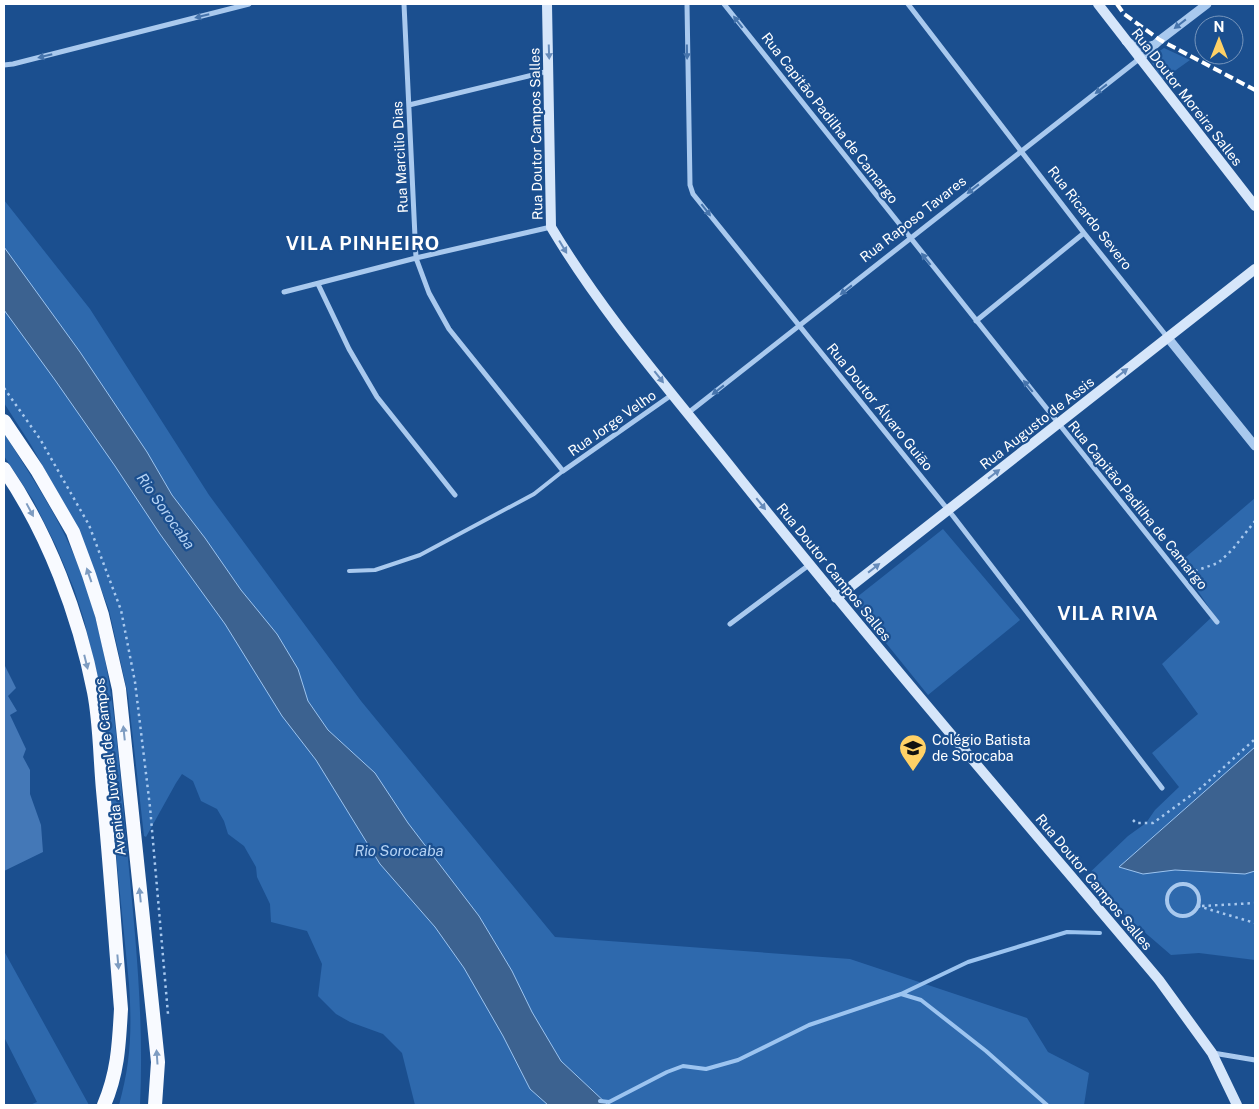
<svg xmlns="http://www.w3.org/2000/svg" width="1259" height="1109" font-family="'Public Sans',sans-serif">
	<rect width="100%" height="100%" fill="#1b4f8f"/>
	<path fill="#2e69ad" d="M1164,48L1190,60L1162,80L1149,58Z
		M4,200L90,309L209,495L361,701L555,937L850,959L1027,1018L1048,1052L1089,1073L1084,1105H415L402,1053L383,1034L350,1022L336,1014L318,996L322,964L307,931L271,922L270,904L257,877L256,867L244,846L228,834L224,821L217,809L201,801L193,781L182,774L176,783L146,837L144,836L128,695L109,610L80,533L31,445L4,403Z
		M4,433C27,470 51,505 69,544C115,644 117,752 128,859C136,941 144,1023 140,1105H119C131,1062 132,1029 129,984L99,683L84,620L74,589L56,546L33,500L4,456Z
		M1255,498V960L1199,953L1171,955L1083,879L1128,836L1146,823L1155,810L1179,787L1152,753L1198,714L1162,664L1214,615L1179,563Z
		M943,529L1020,620L928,695L852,601Z
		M4,951L89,1105H30L37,1102L4,1037Z"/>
	<path fill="#3c6290" stroke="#9cc4f0" d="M4,247L80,352L147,452L172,495L205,538L241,590L277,634L298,669L308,701L328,730L375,773L408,823L479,916L512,971L532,1012L561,1061L608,1105H548L530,1089L503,1036L464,968L435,927L380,864L316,760L282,716L225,624L160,534L115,466L55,380L4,310Z
		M1255,747V871L1245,874L1175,870L1143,874L1119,867Z"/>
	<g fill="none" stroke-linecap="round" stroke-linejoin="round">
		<path stroke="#9cc4f0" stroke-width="4" d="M901,994L921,1000L986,1051L1047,1105
			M600,1101L609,1102L667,1072L683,1066L706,1069L738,1060L809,1025L901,994L968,962L1067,932L1100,933"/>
	</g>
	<path fill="#4478b7" d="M4,664L16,688L8,696L17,711L10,715L26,749L23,757L30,770V794L41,825L43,852L4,871Z"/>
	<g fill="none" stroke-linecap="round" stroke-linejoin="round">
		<path stroke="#a9c9ee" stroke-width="2.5" stroke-dasharray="2.5 4" stroke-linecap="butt" d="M4,388L40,439L89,525L121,610L135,682L150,807L168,1014
			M1189,573L1218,563L1232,550L1255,521
			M1133,820L1136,823H1153L1201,788L1255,739
			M1198,906L1255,923
			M1202,906L1255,903"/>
		<path stroke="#a9c9ee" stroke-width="4" d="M349,571L375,570L420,555L534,494L563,471
			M1167 900a16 16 0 1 1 32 0a16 16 0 1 1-32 0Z"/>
		<path stroke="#a9c9ee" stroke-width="5" d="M404,4L416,258L429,293L449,329L563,471L673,394
			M687,4L690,185L693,194L953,516L1162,788
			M724,4L1217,622
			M908,4L1084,233L1168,338
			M4,65L13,64L249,4
			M409,105L549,71
			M318,284L349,349L377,397L455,495
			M284,292L416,258L551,227
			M976,321L1084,233
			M688,413L1139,59
			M730,624L809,565
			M1213,1053L1255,1060"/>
		<path stroke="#a9c9ee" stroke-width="9" d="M1126,41C1135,47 1144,49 1154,45
			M1139,59L1160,40L1207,4
			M1168,338L1255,446"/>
		<path stroke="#d6e6fa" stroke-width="10" d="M547,4L551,227C604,316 674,395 738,476C875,647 1018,813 1159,980L1212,1053L1237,1105
			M1098,4L1255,206
			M836,598L1255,269"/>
		<path stroke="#f8faff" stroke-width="14" d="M4,421L37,470L73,532L89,575L102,615L119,689L158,1062L155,1105
			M4,469C48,533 79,615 94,692C100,722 100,758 103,790C110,863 115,936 121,1009C119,1044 118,1072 104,1105"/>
		<path stroke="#fff" stroke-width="4" stroke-dasharray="9 4" stroke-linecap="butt" d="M1117,4L1124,14L1160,40L1255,90"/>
	</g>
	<defs><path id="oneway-solid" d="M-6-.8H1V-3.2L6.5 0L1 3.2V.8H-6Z" transform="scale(1.25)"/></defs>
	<g fill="#4674ac">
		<use href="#oneway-solid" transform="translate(202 16) rotate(166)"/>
		<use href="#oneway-solid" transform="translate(738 22) rotate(-128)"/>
		<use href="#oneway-solid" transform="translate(1180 24) rotate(142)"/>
		<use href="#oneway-solid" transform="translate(687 52) rotate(89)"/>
		<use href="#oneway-solid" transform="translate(45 56) rotate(166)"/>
		<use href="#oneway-solid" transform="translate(1101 89) rotate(142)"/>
		<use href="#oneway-solid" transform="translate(973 189) rotate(142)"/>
		<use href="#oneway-solid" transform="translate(706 210) rotate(52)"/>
		<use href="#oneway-solid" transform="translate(926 259) rotate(-128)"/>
		<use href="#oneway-solid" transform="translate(846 290) rotate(142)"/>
		<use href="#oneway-solid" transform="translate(1028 386) rotate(-129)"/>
		<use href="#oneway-solid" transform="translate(718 390) rotate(142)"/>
	</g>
	<g fill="#668bba">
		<use href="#oneway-solid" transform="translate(549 52) rotate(88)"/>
		<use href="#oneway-solid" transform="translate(563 247) rotate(59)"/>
		<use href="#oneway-solid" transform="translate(1122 373) rotate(-38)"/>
		<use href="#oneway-solid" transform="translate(659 377) rotate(52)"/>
		<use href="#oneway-solid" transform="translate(994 474) rotate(-38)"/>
		<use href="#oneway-solid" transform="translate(761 504) rotate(51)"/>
		<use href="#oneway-solid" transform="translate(874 568) rotate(-38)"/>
	</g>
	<g fill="#7e9cc1">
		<use href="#oneway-solid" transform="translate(30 510) rotate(62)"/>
		<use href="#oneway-solid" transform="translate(89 575) rotate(-109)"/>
		<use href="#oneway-solid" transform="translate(86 662) rotate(76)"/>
		<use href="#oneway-solid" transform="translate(124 733) rotate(-96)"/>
		<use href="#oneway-solid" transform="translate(140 895) rotate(-96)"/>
		<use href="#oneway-solid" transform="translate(118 962) rotate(85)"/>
		<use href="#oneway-solid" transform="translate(157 1057) rotate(-94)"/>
	</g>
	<defs>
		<g id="school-pin" transform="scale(1.4375)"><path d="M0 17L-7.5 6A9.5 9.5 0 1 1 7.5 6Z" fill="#ffd166" stroke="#1b4f8f"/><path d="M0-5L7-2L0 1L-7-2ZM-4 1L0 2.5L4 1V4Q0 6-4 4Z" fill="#111"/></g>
	</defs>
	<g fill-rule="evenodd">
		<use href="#school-pin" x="913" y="748"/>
	</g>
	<g text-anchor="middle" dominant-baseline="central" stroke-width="4.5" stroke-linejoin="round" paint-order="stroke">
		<g font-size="14" fill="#fff" stroke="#1b4f8f">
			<text transform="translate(1187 97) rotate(52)">Rua Doutor Moreira Salles</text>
			<text transform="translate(830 118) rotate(52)">Rua Capitão Padilha de Camargo</text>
			<text transform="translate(536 134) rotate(-91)">Rua Doutor Campos Salles</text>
			<text transform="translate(400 157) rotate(-93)">Rua Marcilio Dias</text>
			<text transform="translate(1090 218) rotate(52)">Rua Ricardo Severo</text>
			<text transform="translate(913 219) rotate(-38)">Rua Raposo Tavares</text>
			<text transform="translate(880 407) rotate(51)">Rua Doutor Álvaro Guião</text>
			<text transform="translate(612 423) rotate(-35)">Rua Jorge Velho</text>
			<text transform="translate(1037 423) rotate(-38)">Rua Augusto de Assis</text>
			<text transform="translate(1138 505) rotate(51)">Rua Capitão Padilha de Camargo</text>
			<text transform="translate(834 572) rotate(51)">Rua Doutor Campos Salles</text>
			<text transform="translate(110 767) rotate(-97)">Avenida Juvenal de Campos</text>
			<text transform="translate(1094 882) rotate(50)">Rua Doutor Campos Salles</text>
		</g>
		<g font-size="14" fill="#fff" stroke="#1b4f8f" text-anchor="start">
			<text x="932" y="740">Colégio Batista<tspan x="932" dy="16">de Sorocaba</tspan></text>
		</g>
		<g font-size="15" font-style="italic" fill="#b5d3f5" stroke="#1b4f8f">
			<text transform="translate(166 511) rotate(55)">Rio Sorocaba</text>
			<text x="399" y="850">Rio Sorocaba</text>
		</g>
		<g font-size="19" font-weight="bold" letter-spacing="1" fill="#fff" stroke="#1b4f8f">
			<text x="363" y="243">VILA PINHEIRO</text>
			<text x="1108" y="613">VILA RIVA</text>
		</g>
	</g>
	<rect width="1259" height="1109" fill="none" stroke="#ffffff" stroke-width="10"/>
	<g transform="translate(1219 40)"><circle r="24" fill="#1b4f8f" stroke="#7695bc"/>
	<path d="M0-4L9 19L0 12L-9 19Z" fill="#ffd166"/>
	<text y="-8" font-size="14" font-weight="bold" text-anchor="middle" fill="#ffffff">N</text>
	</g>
</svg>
